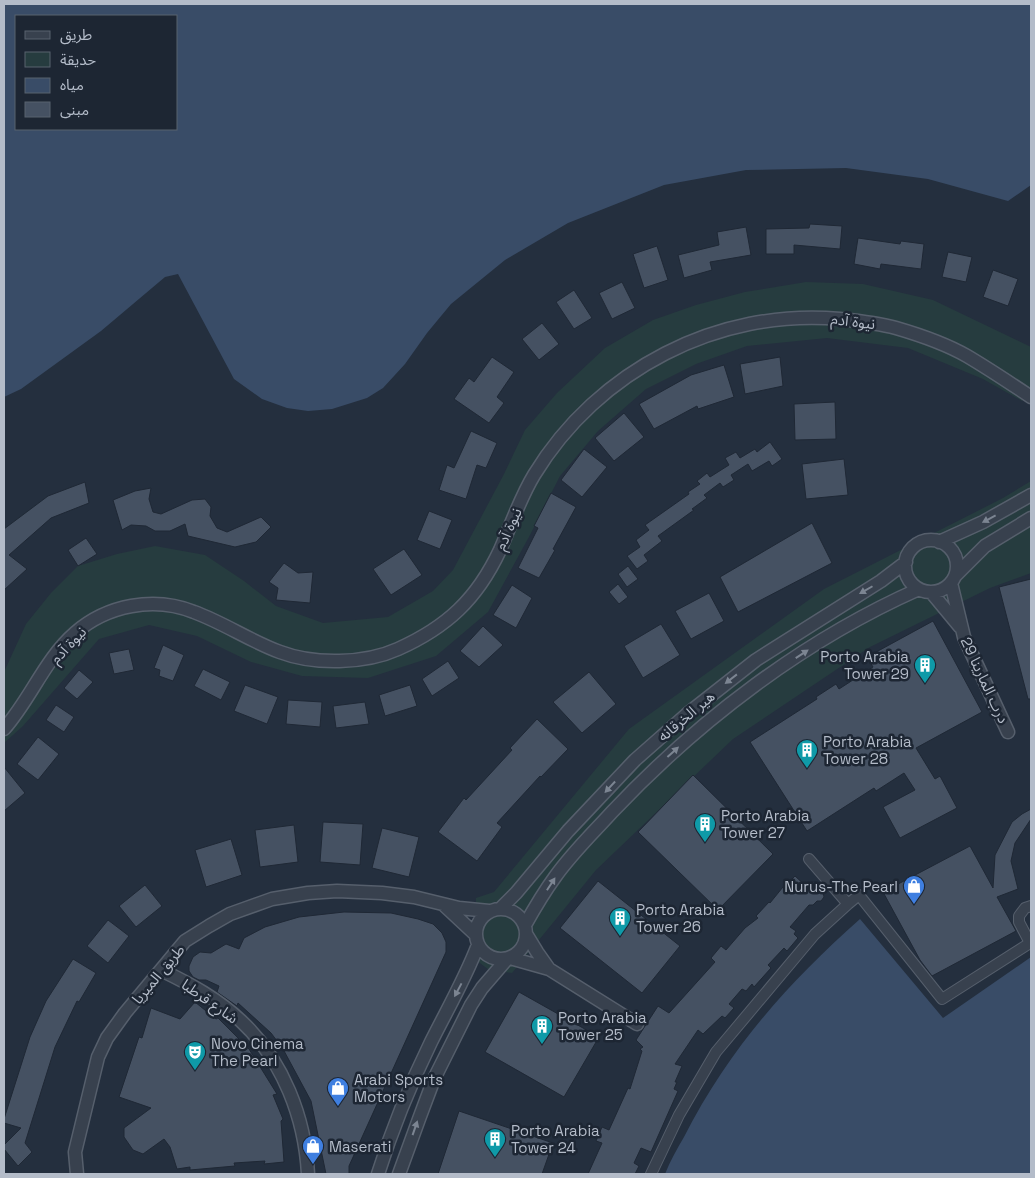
<svg xmlns="http://www.w3.org/2000/svg" width="1035" height="1178" font-family="'Space Grotesk','Noto Sans Arabic',sans-serif">
	<rect width="100%" height="100%" fill="#242f3e"/>
	<path fill="#263c3f" d="M806,282L863,284L933,300L1031,347V387L1022,401L983,379L908,348L827,338L747,346L696,364L646,389L598,431L560,476L530,535L488,612L436,656L368,678L302,676L251,662L197,636L149,625L99,639L23,726L4,743V672L26,624L51,593L78,566L117,554L155,546L205,555L244,581L276,606L323,623L388,617L433,591L453,570L504,474L525,430L557,393L605,348L653,320L696,305L745,292Z
		M1031,481V573L990,588L870,647L733,739L596,870L512,973L489,970L476,960V898L494,892L629,729L824,589L1003,498Z"/>
	<path fill="#394c67" fill-rule="evenodd" d="M4,4H1031V185L1008,201L928,179L846,168L746,170L664,185L568,223L505,260L451,304L427,333L405,364L383,388L367,398L332,409L308,411L287,408L262,399L234,379L178,274L165,277L101,331L21,389L4,397ZM16,16H176V129H16Z
		M860,919L943,1018L1031,957V1174H665C670,1161 677,1149 684,1137C729,1049 787,984 860,919Z"/>
	<path fill="#455162" stroke="#1f2835" d="M810,224L842,226L840,249L794,245V254H766V229L809,228Z
		M746,227L751,255L710,262L712,270L684,278L678,255L719,245L717,232Z
		M858,238L900,244L901,241L924,244L921,269L881,264L880,269L854,264Z
		M657,246L668,280L644,288L633,254Z
		M948,252L972,257L966,282L942,277Z
		M993,270L1018,279L1008,306L983,297Z
		M622,282L635,308L612,319L599,293Z
		M574,290L592,318L574,329L556,302Z
		M542,323L559,344L539,360L522,339Z
		M492,357L514,372L497,397L504,403L489,423L454,399L469,378L474,382Z
		M780,357L783,386L745,394L740,364Z
		M724,365L734,397L698,409L697,406L654,429L639,404L691,375Z
		M835,402L836,439L795,440L794,404Z
		M624,413L644,437L614,461L595,438Z
		M471,431L497,443L486,468L477,465L466,499L439,490L447,465L454,468Z
		M770,442L782,459L772,466L769,461L752,471L748,464L731,475L734,480L723,487L720,483L704,495L707,498L692,509L694,510L658,536L662,541L644,555L648,561L637,569L627,556L640,547L636,540L649,530L645,525L689,494L688,492L700,484L697,481L707,473L710,477L729,465L725,458L736,452L740,458L755,449L757,452Z
		M584,449L607,467L582,497L561,480Z
		M844,459L848,495L806,499L802,464Z
		M85,482L89,503L51,518L9,555L27,569L4,590V529L48,496Z
		M151,488L149,499L153,512L161,514L192,500L205,499L211,507L210,516L217,528L227,532L261,517L271,527L256,542L235,547L188,536L185,524L170,531H155L146,526L131,525L122,530L113,500L135,491Z
		M551,493L576,507L553,549L555,550L539,578L518,568L538,528L534,526Z
		M429,511L452,520L440,549L417,540Z
		M812,523L832,563L738,612L720,577Z
		M86,538L97,554L78,566L68,550Z
		M404,549L422,575L391,595L373,569Z
		M284,563L298,573L313,572L310,603L276,600L278,588L269,582Z
		M628,566L638,579L627,587L618,574Z
		M1031,579V699H1028L999,587Z
		M618,584L628,597L619,604L609,592Z
		M512,585L532,598L516,628L493,615Z
		M709,593L724,621L691,639L675,611Z
		M933,621L982,712L916,748L935,779L940,776L957,808L900,838L883,807L915,790L904,773L876,791L874,788L807,831L750,742L817,699L816,697L836,684L839,689L873,667L867,657Z
		M661,624L680,655L643,678L624,646Z
		M483,626L503,645L479,667L460,651Z
		M163,645L184,655L173,681L159,676L160,670L154,668Z
		M129,649L134,670L114,674L109,653Z
		M448,661L459,678L432,696L422,679Z
		M203,669L230,682L221,700L194,686Z
		M79,670L93,682L77,699L64,688Z
		M589,672L616,704L582,733L553,702Z
		M245,685L278,697L267,724L234,711Z
		M410,685L417,706L385,716L379,695Z
		M288,700L322,702L320,727L286,724Z
		M365,702L369,724L336,728L333,706Z
		M56,705L74,717L64,732L46,720Z
		M537,719L568,749L541,777L540,776L497,823L502,827L477,861L438,832L464,798L466,800L512,750L510,748Z
		M38,737L59,754L38,780L17,764Z
		M4,767L25,793L4,811Z
		M693,775L773,854L718,910L638,832Z
		M1031,809V819L1015,843L1011,861L1018,889L997,897L1016,931L932,976L920,960L883,892L970,846L993,888L995,855L1012,822L1022,814Z
		M323,822L363,824L360,865L320,862Z
		M294,825L298,862L260,867L255,830Z
		M382,828L419,837L409,877L372,868Z
		M231,839L242,875L206,887L195,850Z
		M795,876L807,887L811,882H816L822,888L824,897L821,901H817L813,905H809L790,927L796,931L794,934L798,938L787,951L784,948L768,965L771,968L754,987L752,984L746,991L742,989L729,1004L734,1008L725,1018L722,1016L703,1034L698,1030L675,1064L682,1066L675,1082H677L674,1089L678,1091L651,1152L641,1148L634,1163L639,1166L635,1174H588L602,1143L596,1141L602,1127L609,1130L628,1088L630,1089L642,1051L640,1049L643,1047L636,1040L658,1006L669,1013L670,1012L715,962L711,958L721,946L726,950L745,928L758,918L756,916L769,902L770,903L787,882V884Z
		M598,881L680,946L642,993L560,928Z
		M145,885L162,906L136,927L119,906Z
		M344,912L391,913L418,919L433,924L442,933L446,942V952L349,1166V1174H326L311,1101L283,1049L271,1033L238,1003L237,1006L217,992L219,986L206,980H199L193,977L189,971V966L193,957L200,952L211,953L226,944L239,949L244,938L265,927L299,917Z
		M108,920L129,936L108,963L87,946Z
		M73,959L96,973L79,1002L77,1001L55,1047L25,1143L32,1152L18,1166L4,1149V1145L21,1128L4,1123V1119L30,1037L46,1001Z
		M519,992L599,1037L564,1097L485,1052Z
		M195,1002L216,1019L218,1018L249,1049L277,1094L273,1095L283,1119L281,1121L284,1162L264,1164L265,1161L234,1163L235,1166L190,1170V1167L177,1169L170,1147L164,1139L143,1154L133,1150L124,1137V1128L151,1108L119,1097L139,1037L142,1038L151,1008L180,1019Z
		M459,1111L553,1143L542,1174H438Z"/>
	<g fill="none" stroke-linecap="round" stroke-linejoin="round">
		<g stroke="#565f6c" stroke-width="12">
			<path id="pedestrian" d="M848,904L859,895L942,999L1030,943L1019,922V916L1025,908L1031,906
				M651,1174L679,1115L716,1052L815,934L848,904L809,859"/>
		</g>
		<g stroke="#565f6c" stroke-width="15">
			<path id="minor" d="M905 566a26 26 0 1 1 52 0a26 26 0 1 1-52 0Z
				M939,542L983,522L1031,495
				M956,575L985,546L1031,518
				M951,583L964,637L1008,732
				M931,592L960,627
				M4,729C30,700 45,659 75,633C107,605 154,596 194,612C224,623 250,641 280,652C314,665 365,664 398,649C447,627 477,599 500,550C511,525 520,498 534,475C598,370 718,308 840,319C859,321 878,323 896,328C920,335 946,344 967,356C989,369 1010,383 1031,397
				M445,906L475,934
				M476 934a25 25 0 1 1 50 0a25 25 0 1 1-50 0Z
				M500,909L516,893L568,831L635,760L686,715L756,660L881,581L906,562
				M525,925C534,909 544,892 555,877C572,853 593,833 612,812C699,720 804,640 919,589
				M526,934L537,952L549,969L637,1024
				M510,958L549,969
				M161,970C190,984 218,999 241,1021C283,1060 305,1118 308,1174
				M77,1174L75,1152L98,1057L107,1038L125,1013L185,941L209,926L230,914L272,899L308,893L337,891L382,893L414,897L459,908L489,911
				M378,1174C392,1129 410,1085 431,1042C447,1010 465,979 478,945
				M399,1174L419,1119L434,1079L471,1005L482,988L507,959"/>
		</g>
		<use href="#pedestrian" stroke="#38414e" stroke-width="10"/>
		<use href="#minor" stroke="#38414e" stroke-width="12"/>
	</g>
	<defs><path id="oneway-solid" d="M-6-.8H1V-3.2L6.5 0L1 3.2V.8H-6Z" transform="scale(1.25)"/></defs>
	<g fill="#7c8592">
		<use href="#oneway-solid" transform="translate(989 519) rotate(152)"/>
		<use href="#oneway-solid" transform="translate(866 590) rotate(150)"/>
		<use href="#oneway-solid" transform="translate(802 654) rotate(-33)"/>
		<use href="#oneway-solid" transform="translate(731 679) rotate(142)"/>
		<use href="#oneway-solid" transform="translate(673 752) rotate(-42)"/>
		<use href="#oneway-solid" transform="translate(610 787) rotate(133)"/>
		<use href="#oneway-solid" transform="translate(551 884) rotate(-57)"/>
		<use href="#oneway-solid" transform="translate(458 990) rotate(118)"/>
		<use href="#oneway-solid" transform="translate(415 1128) rotate(-71)"/>
	</g>
	<defs>
		<g id="building-pin" transform="scale(1.125)"><path d="M0 17L-7.5 6A9.5 9.5 0 1 1 7.5 6Z" fill="#0f9aa8" stroke="#1d2633"/><path d="M-4-6H4V6H1V3H-1V6H-4ZM-2.5-4.3h1.7v1.8h-1.7ZM.8-4.3h1.7v1.8H.8ZM-2.5-1h1.7V.8h-1.7ZM.8-1h1.7V.8H.8Z" fill="#fff"/></g>
		<g id="shop-pin" transform="scale(1.125)"><path d="M0 17L-7.5 6A9.5 9.5 0 1 1 7.5 6Z" fill="#3f7fe0" stroke="#1d2633"/><path d="M-5-2.5h2.3a2.7 3.5 0 0 1 5.4 0H5L5.5 6h-11ZM-1.5-2.5h3a1.5 2.3 0 0 0-3 0Z" fill="#fff"/></g>
		<g id="theatre-pin" transform="scale(1.125)"><path d="M0 17L-7.5 6A9.5 9.5 0 1 1 7.5 6Z" fill="#0f9aa8" stroke="#1d2633"/><path d="M-5-5.5Q0-4 5-5.5V0Q5 5 0 6Q-5 5-5 0ZM-3.3-2.5H-1v1.5H-3.3ZM1-2.5H3.3v1.5H1ZM-2.8 1Q0 5.5 2.8 1Z" fill="#fff"/></g>
	</defs>
	<g fill-rule="evenodd">
		<use href="#building-pin" x="925" y="665"/>
		<use href="#building-pin" x="807" y="750"/>
		<use href="#building-pin" x="705" y="824"/>
		<use href="#shop-pin" x="914" y="886"/>
		<use href="#building-pin" x="620" y="918"/>
		<use href="#building-pin" x="542" y="1026"/>
		<use href="#theatre-pin" x="195" y="1052"/>
		<use href="#shop-pin" x="338" y="1088"/>
		<use href="#building-pin" x="495" y="1139"/>
		<use href="#shop-pin" x="313" y="1146"/>
	</g>
	<g text-anchor="middle" dominant-baseline="central" stroke-width="5" stroke-linejoin="round" paint-order="stroke">
		<g font-size="15" fill="#b4bcc9" stroke="#1d2633">
			<text transform="translate(853 321) rotate(7)">نيوة آدم</text>
			<text transform="translate(508 529) rotate(-66)">نيوة آدم</text>
			<text transform="translate(68 645) rotate(-47)">نيوة آدم</text>
			<text transform="translate(985 680) rotate(65)">درب المارينا 29</text>
			<text transform="translate(686 716) rotate(-40)">هير الخرقانه</text>
			<text transform="translate(158 974) rotate(-50)">طريق الميريا</text>
			<text transform="translate(210 1001) rotate(35)">شارع قرطبا</text>
		</g>
		<g font-size="15" fill="#b4bcc9" stroke="#1d2633" text-anchor="start">
			<text x="909" y="656" text-anchor="end">Porto Arabia<tspan x="909" dy="17">Tower 29</tspan></text>
			<text x="823" y="741">Porto Arabia<tspan x="823" dy="17">Tower 28</tspan></text>
			<text x="721" y="815">Porto Arabia<tspan x="721" dy="17">Tower 27</tspan></text>
			<text x="898" y="886" text-anchor="end">Nurus-The Pearl</text>
			<text x="636" y="909">Porto Arabia<tspan x="636" dy="17">Tower 26</tspan></text>
			<text x="558" y="1017">Porto Arabia<tspan x="558" dy="17">Tower 25</tspan></text>
			<text x="211" y="1043">Novo Cinema<tspan x="211" dy="17">The Pearl</tspan></text>
			<text x="354" y="1079">Arabi Sports<tspan x="354" dy="17">Motors</tspan></text>
			<text x="511" y="1130">Porto Arabia<tspan x="511" dy="17">Tower 24</tspan></text>
			<text x="329" y="1146">Maserati</text>
		</g>
	</g>
	<rect width="1035" height="1178" fill="none" stroke="#b4bcc9" stroke-width="10"/>
	<rect x="15" y="15" width="162" height="115" fill="#1d2633" stroke="#59626f"/>
	<rect x="25" y="31" width="25" height="8" fill="#38414e" stroke="#59626f"/>
	<text x="60" y="40" font-size="15" fill="#b4bcc9">طريق</text>
	<rect x="25" y="52" width="25" height="15" fill="#263c3f" stroke="#59626f"/>
	<text x="60" y="65" font-size="15" fill="#b4bcc9">حديقة</text>
	<rect x="25" y="78" width="25" height="15" fill="#394c67" stroke="#59626f"/>
	<text x="60" y="90" font-size="15" fill="#b4bcc9">مياه</text>
	<rect x="25" y="102" width="25" height="15" fill="#455162" stroke="#59626f"/>
	<text x="60" y="115" font-size="15" fill="#b4bcc9">مبنى</text>
</svg>
